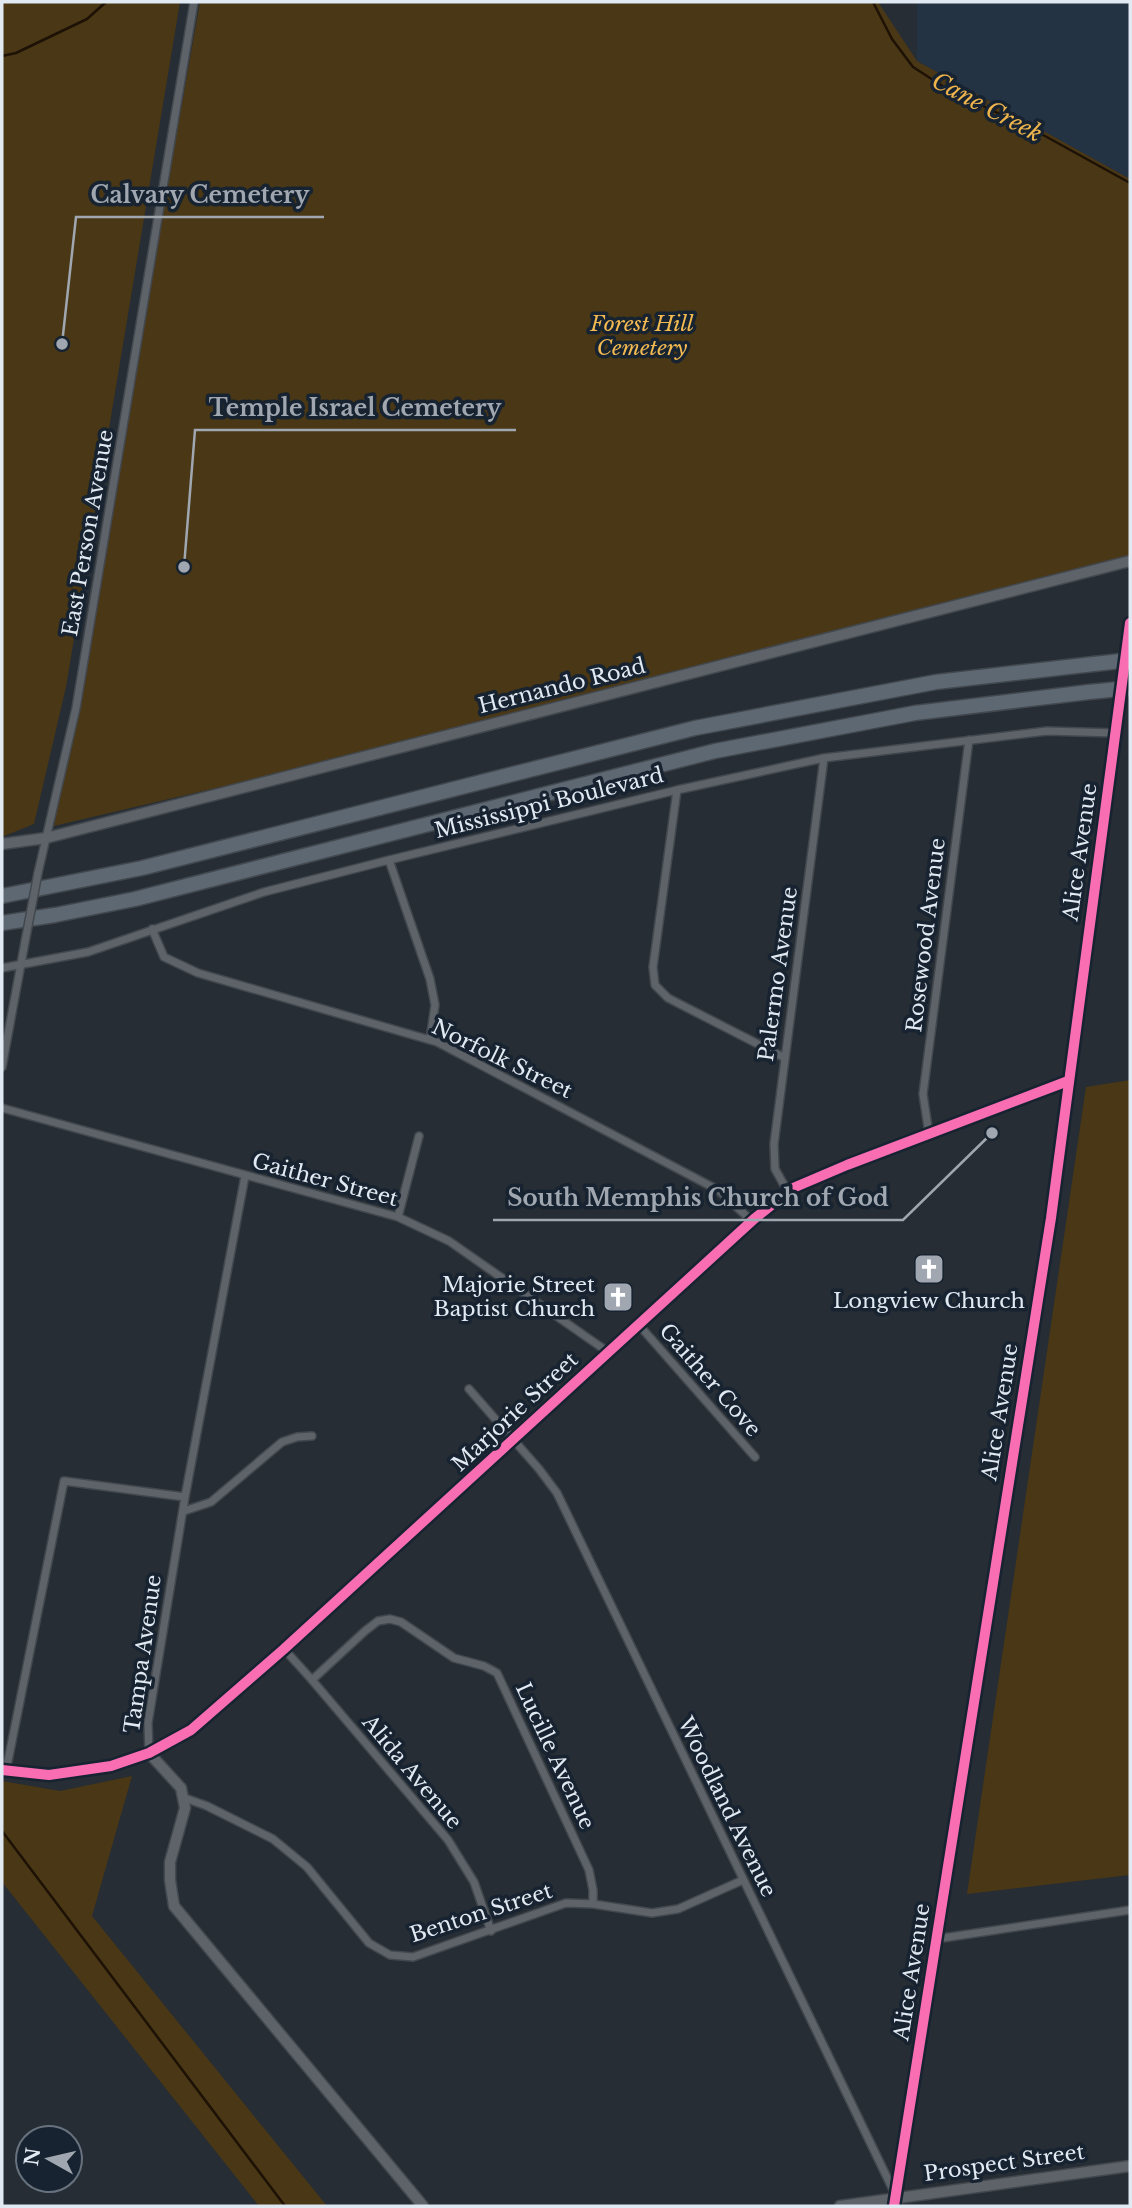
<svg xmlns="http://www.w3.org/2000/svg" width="1132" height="2208" font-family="'Libre Baskerville',serif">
	<rect width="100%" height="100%" fill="#262d34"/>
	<path fill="#233344" d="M917,2H1130V179L917,61Z"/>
	<path fill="#493716" d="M2,2H180L66,687L34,824L2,837Z
		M200,2H878L917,61L1130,179V557L229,785L54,826Z
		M1130,1080V1875L967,1894L1086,1087Z
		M132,1776L92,1916L327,2206H259L2,1882V1781L60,1791Z"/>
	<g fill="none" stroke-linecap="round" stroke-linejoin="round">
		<path stroke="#1d1205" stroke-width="2.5" d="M873,2L892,39L913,67L944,87L1045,136L1130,183
			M2,56L16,53L87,19L106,2
			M2,1831L285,2206"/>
		<g stroke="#42484e" stroke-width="10">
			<path id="street" d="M677,790L653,967L655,985L668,998L785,1058
				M389,860L430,979L435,1005L430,1040
				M38,873L76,708L194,2
				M152,929L164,957L198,973L437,1042L718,1190L752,1221
				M2,968L88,952L264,892L389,860L677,790L824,758L1047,731L1116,733
				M2,1067L25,942
				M2,1108L398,1217L449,1241L608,1352
				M929,1134L923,1094L969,740
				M788,1192L775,1169L774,1144L824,758
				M398,1217L419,1136
				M639,1325L755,1457
				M469,1389L539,1469L557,1493L896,2196
				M184,1511L211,1502L282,1442L297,1437L312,1436
				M284,1649L312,1680L448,1840L474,1882L491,1931
				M312,1680L365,1631L378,1621L390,1619L401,1622L454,1658L484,1666L497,1673L589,1870L593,1890V1904
				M149,1753L148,1723L185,1497L245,1176
				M6,1771L64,1481L185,1497
				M182,1797L207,1806L273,1839L307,1867L369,1943L390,1955L413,1957L566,1903L593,1904L652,1913L678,1909L743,1880
				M936,1939L1130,1910"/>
		</g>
		<g stroke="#42484e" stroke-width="13">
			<path id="secondary" d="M2,844L46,838L1130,561
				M149,1753L181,1788L185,1808L170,1862V1880L174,1906L423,2206
				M2,1770L49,1775L111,1766L149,1753L191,1730L284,1649L754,1219L793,1188L847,1165L1068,1081
				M840,2206L1130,2166
				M894,2206L1051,1218L1130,623"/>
		</g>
		<g stroke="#42484e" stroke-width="17">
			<path id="highway" d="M2,896L142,868L695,728L936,682L1094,664
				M2,923L55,915L135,899L715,751L915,713L1089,692"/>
		</g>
		<use href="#street" stroke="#5d6369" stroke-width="7"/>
		<use href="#secondary" stroke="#5d6369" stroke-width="10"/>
		<use href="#highway" stroke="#5d6873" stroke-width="14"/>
		<g stroke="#42484e" stroke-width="10" stroke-linecap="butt">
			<path id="street-bridge" d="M25,942L38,873"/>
		</g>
		<g stroke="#42484e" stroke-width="17" stroke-linecap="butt">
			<path id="highway-bridge" d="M1094,664L1130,660
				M1089,692L1130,688"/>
		</g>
		<use href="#street-bridge" stroke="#5d6369" stroke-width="7"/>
		<use href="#highway-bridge" stroke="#5d6873" stroke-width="14"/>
		<g stroke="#172330" stroke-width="15">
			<path id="cycleway" d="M2,1770L49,1775L111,1766L149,1753L191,1730L284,1649L754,1219L793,1188L847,1165L1068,1081
				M894,2206L1051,1218L1130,623"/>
		</g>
		<use href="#cycleway" stroke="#f96db3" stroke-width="10"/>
	</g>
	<defs>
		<g id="church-square" transform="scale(1.575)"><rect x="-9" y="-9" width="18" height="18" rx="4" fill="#a0a7b0" stroke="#172330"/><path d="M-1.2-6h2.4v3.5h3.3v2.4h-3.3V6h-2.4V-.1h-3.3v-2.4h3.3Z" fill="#fff"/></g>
	</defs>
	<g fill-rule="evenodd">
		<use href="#church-square" x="929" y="1269"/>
		<use href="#church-square" x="618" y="1297"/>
	</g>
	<g text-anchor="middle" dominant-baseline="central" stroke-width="7" stroke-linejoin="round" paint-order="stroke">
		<g font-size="21" font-style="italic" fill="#f4ba52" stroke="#172330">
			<text x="642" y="324">Forest Hill<tspan x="642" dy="24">Cemetery</tspan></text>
		</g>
		<g font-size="21" fill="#e1e9f2" stroke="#172330">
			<text transform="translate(88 533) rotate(-80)">East Person Avenue</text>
			<text transform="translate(562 686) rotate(-14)">Hernando Road</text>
			<text transform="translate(549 803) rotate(-14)">Mississippi Boulevard</text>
			<text transform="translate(1080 852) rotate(-82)">Alice Avenue</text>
			<text transform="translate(926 935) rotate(-83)">Rosewood Avenue</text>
			<text transform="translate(778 974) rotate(-82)">Palermo Avenue</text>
			<text transform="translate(502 1059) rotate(26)">Norfolk Street</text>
			<text transform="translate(325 1180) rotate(15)">Gaither Street</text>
			<text transform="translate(710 1380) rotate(49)">Gaither Cove</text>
			<text transform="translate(515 1412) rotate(-43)">Marjorie Street</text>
			<text transform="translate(1000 1412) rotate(-81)">Alice Avenue</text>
			<text transform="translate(143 1654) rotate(-82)">Tampa Avenue</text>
			<text transform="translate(555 1756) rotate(65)">Lucille Avenue</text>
			<text transform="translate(412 1772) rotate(50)">Alida Avenue</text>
			<text transform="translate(727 1807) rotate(64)">Woodland Avenue</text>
			<text transform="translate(481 1913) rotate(-18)">Benton Street</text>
			<text transform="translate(912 1972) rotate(-81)">Alice Avenue</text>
			<text transform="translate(1004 2163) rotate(-8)">Prospect Street</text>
		</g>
		<g font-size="21" fill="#e1e9f2" stroke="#172330" text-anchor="end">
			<text x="595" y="1285">Majorie Street<tspan x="595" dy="24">Baptist Church</tspan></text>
			<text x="929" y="1301" text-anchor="middle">Longview Church</text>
		</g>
		<g font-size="23" font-style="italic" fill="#efb54c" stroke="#172330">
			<text transform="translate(987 107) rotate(28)">Cane Creek</text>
		</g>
	</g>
	<path fill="none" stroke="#a0a7b0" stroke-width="2.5" d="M62 344L76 217H324M184 567L195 430H516M992 1133L903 1220H493"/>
	<g fill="#a0a7b0" stroke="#172330" stroke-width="2.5">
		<circle cx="62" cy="344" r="7"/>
		<circle cx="184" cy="567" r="7"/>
		<circle cx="992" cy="1133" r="7"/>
	</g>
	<g font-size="23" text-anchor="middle" font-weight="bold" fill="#a0a7b0" stroke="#172330" stroke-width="7" stroke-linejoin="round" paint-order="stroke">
		<text x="200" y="203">Calvary Cemetery</text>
		<text x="355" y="416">Temple Israel Cemetery</text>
		<text x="698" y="1206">South Memphis Church of God</text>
	</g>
	<rect width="1132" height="2208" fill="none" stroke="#e1e9f2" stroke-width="7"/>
	<g transform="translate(49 2159) rotate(278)"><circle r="33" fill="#172330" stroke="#68727e" stroke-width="2"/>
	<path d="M0-5L12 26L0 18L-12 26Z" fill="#a0a7b0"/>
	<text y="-10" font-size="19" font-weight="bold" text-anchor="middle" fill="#e1e9f2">N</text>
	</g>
</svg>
